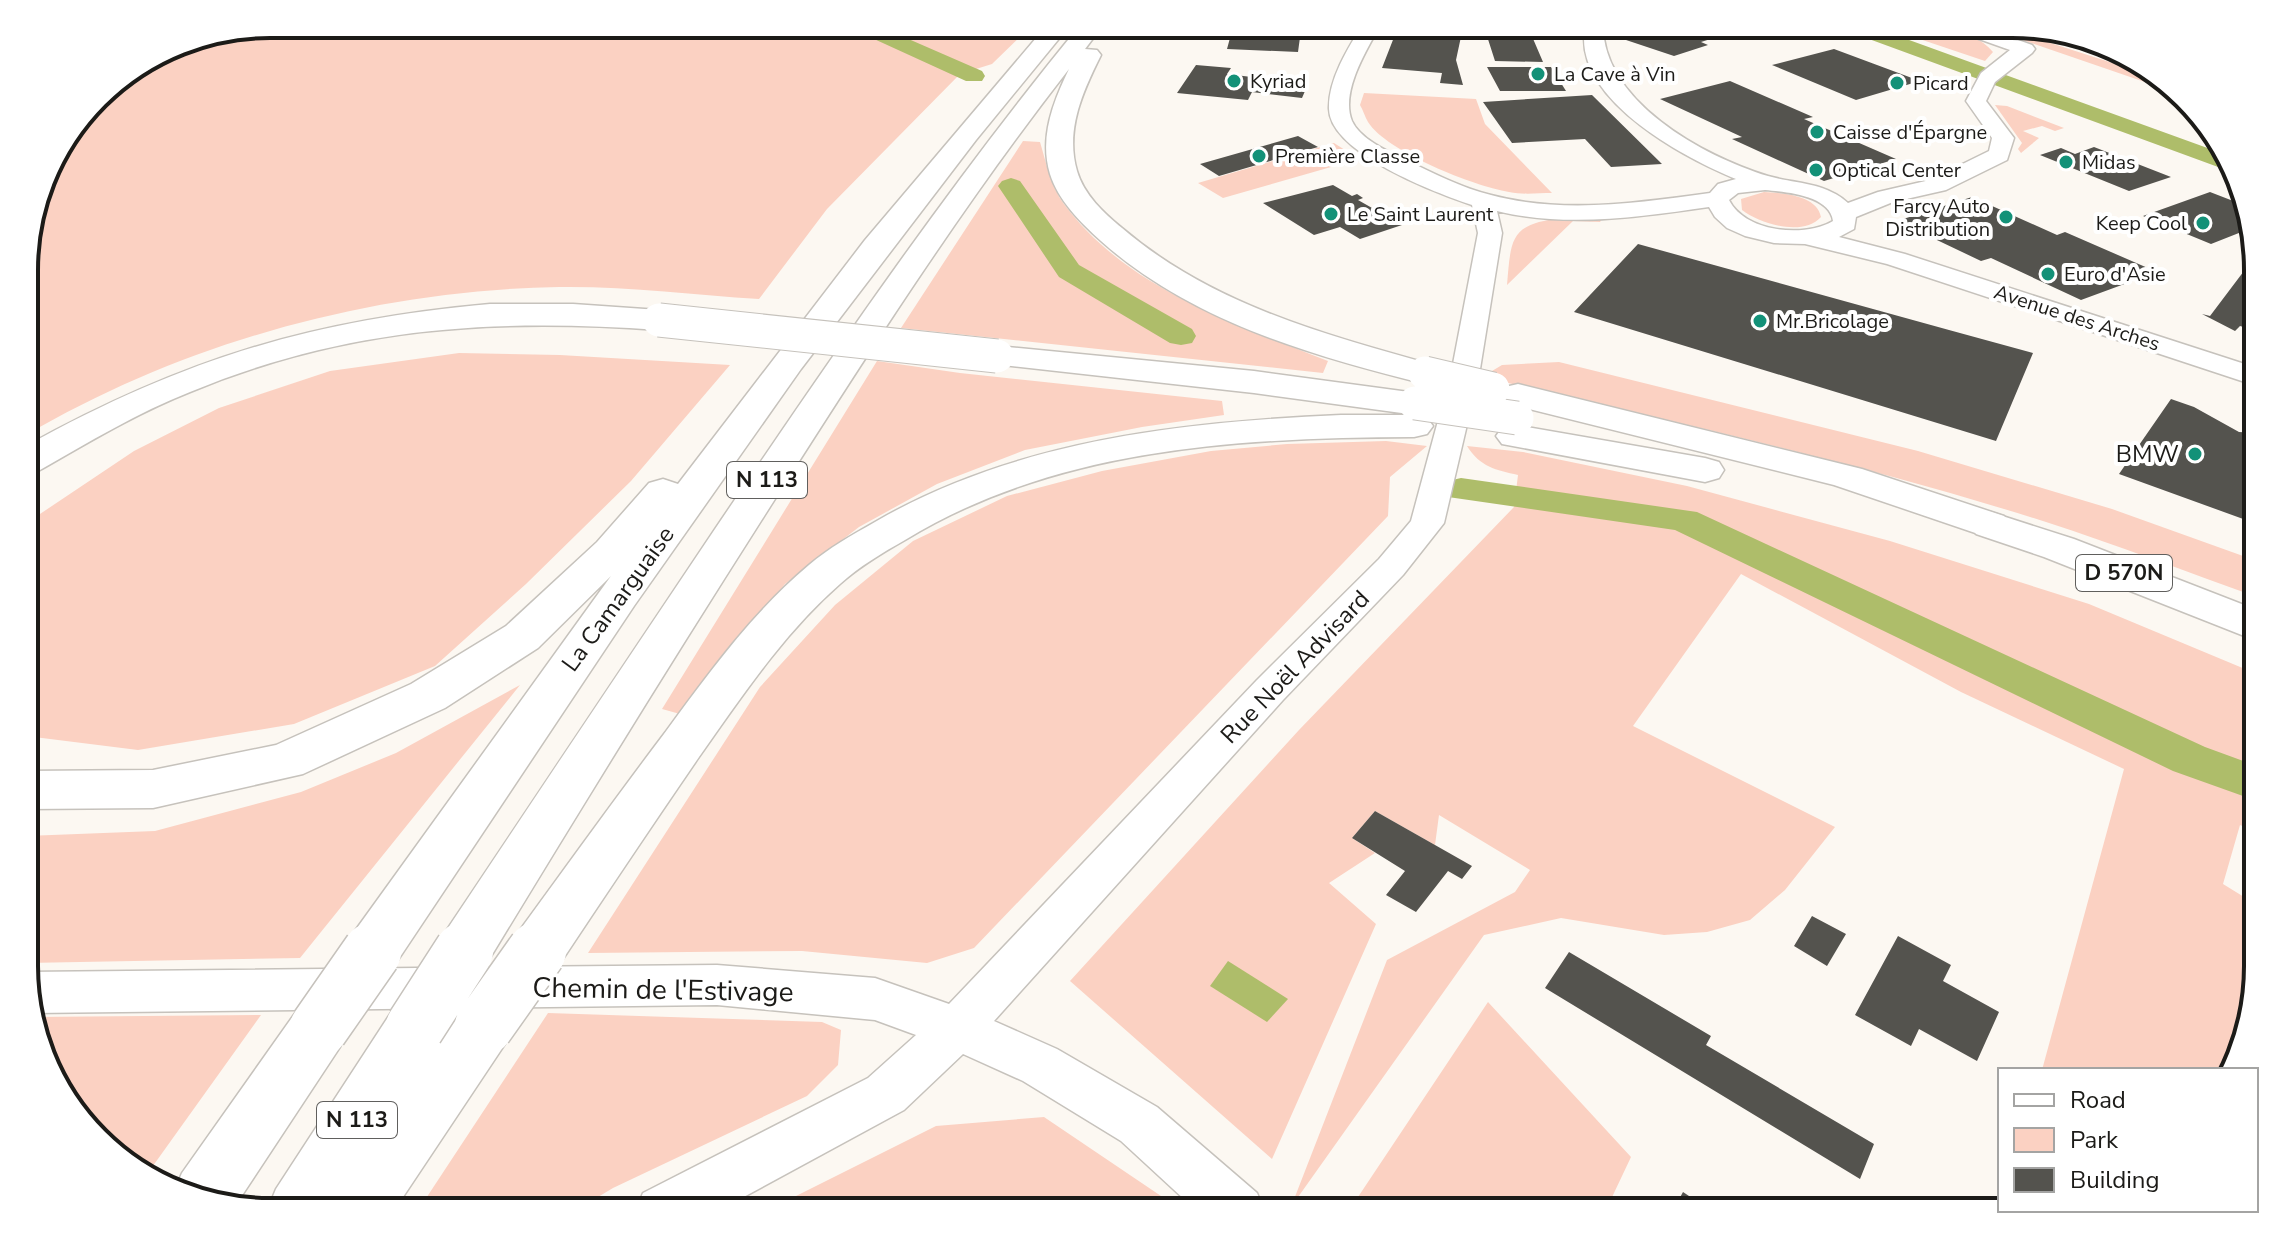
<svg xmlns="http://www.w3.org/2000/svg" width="2282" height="1236" font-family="'Nunito Sans',sans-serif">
	<rect width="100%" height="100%" fill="#fcf8f2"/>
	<path fill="#fbd1c2" d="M270,24H1033L992,64L960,74L827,209L759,299C693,295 625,286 559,287C374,290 185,342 26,435V238L50,161L107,85L176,43Z
		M1875,24C1909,24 1970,23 1993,52L1985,61Z
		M1976,24H1992L2156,77L2171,91Z
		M1364,93L1476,99L1485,124L1552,193C1538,193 1523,195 1509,192C1474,186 1387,152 1368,122C1365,117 1363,110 1360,105Z
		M1995,105L2007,106L2064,128L2055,131L2042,126L2023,131L2039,138L2021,153L2018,149L2022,143Z
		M1023,141L1040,142C1046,162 1051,187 1064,204C1126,288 1235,324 1328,361L1323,373L901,328Z
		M1334,143L1359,159L1223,198L1198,183Z
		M1764,192C1782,193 1817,195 1821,217C1803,237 1760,224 1742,210L1741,199Z
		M1562,218H1603L1600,222L1573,221L1507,285C1511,238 1510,224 1562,218Z
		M459,353L560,355L730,365L631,481L526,584L435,666L294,724L138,750L26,736V528L34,518L134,451L219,408L330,371Z
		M877,361L960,373L1222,401L1224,415L1142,427L1025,450L937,484L859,527L785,584L680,714L662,709Z
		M1559,362L1918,451L2112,509L2257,561V597C2187,572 2117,545 2046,522C1860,463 1671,421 1482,377L1502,365Z
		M1386,441L1427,446L1390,477L1388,516L974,948L927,963L802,951L588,953L760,687L835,605L913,541L1007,496L1102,471L1211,451L1287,444Z
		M1467,446L1523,452L1687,486L1890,541L2089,604L2257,674V832L2240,825L2223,884L2257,905V982L2231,1070H2042L2124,769L1961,692L1741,574L1633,726L1835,827L1785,890L1750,920L1707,932L1664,935L1561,918L1484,935L1291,1207L1387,960L1515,892L1530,870L1439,815L1435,845L1375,811L1352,838L1375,853L1329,883L1376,924L1272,1159L1070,981L1299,730L1514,507L1518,475C1496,470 1480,467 1467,446Z
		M520,685L300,958L26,963V836L155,831L301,792L396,753Z
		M1488,1002L1631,1157L1605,1212H1348Z
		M548,1013L822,1022L841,1030L838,1065L807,1096L613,1188L573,1212H417Z
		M261,1015L145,1177L66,1103L33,1017Z
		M1044,1117L1161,1196L1170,1212H764L936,1126Z"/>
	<path fill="#aebd6a" d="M1228,961L1288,999L1267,1022L1210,986Z"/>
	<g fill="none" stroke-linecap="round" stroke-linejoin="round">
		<path fill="#aebd6a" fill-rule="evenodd" d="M847,24H874L982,71L985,76L982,81H966L850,28Z
			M1836,24H1865L2224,154L2229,171L1839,28Z
			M1011,178L1020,181L1079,265L1192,329L1196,336L1192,343L1181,345L1170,343L1059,277L998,186L1002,181Z
			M1461,478L1697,512L2205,747L2257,766V801L2173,771L1675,530L1448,497L1443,489L1448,481Z"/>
	</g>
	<path fill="#54534e" d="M1627,24H1754L1755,25L1701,42L1708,45L1674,56L1620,38Z
		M1233,27L1301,30L1298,52L1227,49Z
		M1398,27L1462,32L1456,60L1463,85L1440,83L1442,73L1382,68Z
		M2034,30L2135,57L2137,59L2125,63Z
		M1486,33L1531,34L1543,62L1495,61Z
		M1834,49L1920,81L1856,100L1772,65Z
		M1196,65L1231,68L1227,74L1308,84L1302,98L1252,92L1248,100L1177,93Z
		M1487,67H1551L1566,91H1500Z
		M1730,81L1813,117L1804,119L1896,159L1824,181L1732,139L1742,137L1660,99Z
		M1592,95L1662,164L1611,167L1585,139L1512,143L1483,102Z
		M1298,136L1318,147L1219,176L1200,164Z
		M2094,147L2171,177L2129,191L2040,155L2061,148L2075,154Z
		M1333,185L1352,196L1357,194L1363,198L1358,200L1402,225L1360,239L1340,227L1314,235L1263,203Z
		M2210,192L2241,204L2249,229L2211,244L2143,216Z
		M1972,197L2057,235L2065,232L2157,272L2081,300L1991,258L1981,261L1897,221Z
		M1638,244L1949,330L2033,353L1996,441L1574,312Z
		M2250,263L2257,265V331L2240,326L2235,331L2202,314L2210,316Z
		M2171,399L2194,407L2239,432L2257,433V524L2119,474Z
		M1375,811L1435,845L1472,866L1462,879L1448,871L1416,912L1386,895L1405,871L1352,838Z
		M1812,916L1846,934L1827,966L1794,946Z
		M1898,936L1951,965L1943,981L1999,1012L1977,1061L1919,1029L1911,1046L1855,1015Z
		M1569,952L1711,1036L1706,1045L1874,1144L1860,1179L1545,988Z
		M1683,1192L1713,1212H1672Z"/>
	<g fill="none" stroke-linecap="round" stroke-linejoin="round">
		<g stroke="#c6c2bc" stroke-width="3">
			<path id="minor" d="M1363,24H1381C1367,49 1340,92 1352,121C1360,139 1389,152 1406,160C1433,173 1462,188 1491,195C1562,214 1638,203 1710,193L1718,184L1736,179C1685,158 1583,104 1584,38L1535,30L1526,24L1585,27V24H1603C1602,101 1703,156 1768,176C1796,184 1825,182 1848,203L1878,192L1930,180L1989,151L1992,138L1966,101L1981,73L2010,50L1948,28L1946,24H1973L2032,45L2035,49L2032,53L1995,82L1986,101L2014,138L2007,160L1946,190L1893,202L1856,217L1854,229L1839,237L1905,254L2257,368V386L1887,264L1805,244L1774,243L1745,236L1727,228L1715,217L1709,207C1640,217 1566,228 1497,211L1502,233L1480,369L1444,523L1403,575L1283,700L994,1021L1057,1049L1157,1107L1257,1193L1265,1212H1198L1121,1141L1023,1081L963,1054L904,1110L716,1212H635L643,1193L868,1078L916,1035L875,1020L717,1005L32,1013L26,998V972L717,965L875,978L949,1004L1257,680L1379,559L1411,521L1452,369L1478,233L1472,205C1436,193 1330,153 1329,109C1328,80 1348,48 1363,24ZM1765,190C1784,192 1830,195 1833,221C1804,238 1745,232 1729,200L1738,193Z"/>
		</g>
		<g stroke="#c6c2bc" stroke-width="3">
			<path id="major" d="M1990,512L2074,539L2257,610V641L2044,557L1976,534L1970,525L1976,516Z"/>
		</g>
		<g stroke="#c6c2bc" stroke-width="3">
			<path id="highway" d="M1048,24H1071L976,140L801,369L634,606L392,969L372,976L352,969L344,952L352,935L611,576L538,648L445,708L303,774L153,808L26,809V771L153,770L276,745L411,684L506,626L597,542L649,483L663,479L678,484L865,240Z
				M1081,24H1104L1085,49L1097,50L1101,55C1083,91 1065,130 1077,171C1084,195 1104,213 1122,228C1212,305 1326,335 1437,366L1443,373L1437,380L1425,384C1310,355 1191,321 1101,241C1081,223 1058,200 1050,174C1039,138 1053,102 1069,69C962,206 868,353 775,499C676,654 579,811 484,968L464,975L444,968L436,951L444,934C533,800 623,666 713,532C830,359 948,186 1081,24Z
				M490,304H573L659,310L671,313L676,320L671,327L659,330C492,318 347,327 190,392C137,413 89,442 40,470L26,474V446C183,359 312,320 490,304Z
				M997,346L1254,371L1409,392L1422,395L1427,403L1422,411L1409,414L1254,393L985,363L980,356L985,349Z
				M1518,384L1862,469L2004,516L2010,525L2004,534L1990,538L1834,485L1505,403L1500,395L1505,387Z
				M1341,415H1414L1427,418L1433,426L1427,434L1414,437C1240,438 1057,447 905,540C882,553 860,566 840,584C784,633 742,696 699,757C651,827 604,897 557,968L537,975L517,968L509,951L517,934C566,867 614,800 664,734C708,674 752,613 809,565C829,548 852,535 875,522C1016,440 1182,422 1341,415Z
				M1515,425L1705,458L1719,462L1724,470L1719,478L1705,482L1502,444L1496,436L1502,428Z
				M484,1000L505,1008L513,1026L505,1044L393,1212L267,1211L276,1189L394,1008L415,1001L436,1008L444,1027L435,1046L463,1008Z
				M319,1002L340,1009L348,1028L340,1047L237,1203L176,1187L182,1173L298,1009Z"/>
		</g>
		<use href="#minor" fill="#fff" fill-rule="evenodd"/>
		<use href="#major" fill="#fff" fill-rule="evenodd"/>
		<use href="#highway" fill="#fff" fill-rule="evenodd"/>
		<g stroke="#c6c2bc" stroke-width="35" stroke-linecap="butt">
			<path id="highway-bridge-far1" d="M659,320L997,356
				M1425,373L1493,389
				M1415,403L1517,418"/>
		</g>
		<g stroke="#c6c2bc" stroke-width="61" stroke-linecap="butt">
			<path id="highway-bridge" d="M484,1026L537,951
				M415,1027L464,951
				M319,1028L372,952"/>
		</g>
		<use href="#highway-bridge-far1" stroke="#fff" stroke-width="33"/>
		<use href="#highway-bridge" stroke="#fff" stroke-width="58"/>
	</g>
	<g fill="#139178" stroke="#fff" stroke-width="3">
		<circle cx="1538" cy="74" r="8"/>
		<circle cx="1234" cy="81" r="8"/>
		<circle cx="1897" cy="83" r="8"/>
		<circle cx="1817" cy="132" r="8"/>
		<circle cx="1259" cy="156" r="8"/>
		<circle cx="2066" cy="162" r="8"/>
		<circle cx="1816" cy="170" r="8"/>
		<circle cx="1331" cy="214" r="8"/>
		<circle cx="2006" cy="217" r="8"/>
		<circle cx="2203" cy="223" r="8"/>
		<circle cx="2048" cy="274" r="8"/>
		<circle cx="1760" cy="321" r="8"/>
		<circle cx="2195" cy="454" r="8"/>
	</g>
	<g text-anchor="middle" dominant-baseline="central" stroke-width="8" stroke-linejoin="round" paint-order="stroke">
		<g font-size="20" fill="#1c1b18" stroke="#fff" text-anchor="start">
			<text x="1554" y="74">La Cave à Vin</text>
			<text x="1250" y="81">Kyriad</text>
			<text x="1913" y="83">Picard</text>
			<text x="1833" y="132">Caisse d'Épargne</text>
			<text x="1275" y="156">Première Classe</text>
			<text x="2082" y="162">Midas</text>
			<text x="1832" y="170">Optical Center</text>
			<text x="1990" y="206" text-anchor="end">Farcy Auto<tspan x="1990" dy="23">Distribution</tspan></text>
			<text x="1347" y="214">Le Saint Laurent</text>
			<text x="2187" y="223" text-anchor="end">Keep Cool</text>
			<text x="2064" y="274">Euro d'Asie</text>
			<text x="1776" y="321">Mr.Bricolage</text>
		</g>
		<g font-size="20" fill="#1c1b18" stroke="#fff">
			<text transform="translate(2077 318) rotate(18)">Avenue des Arches</text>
		</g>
		<g fill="#fff" stroke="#605f5d" stroke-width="2">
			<rect x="727" y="462" width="80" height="36" rx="6"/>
			<rect x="2076" y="555" width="96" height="36" rx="6"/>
			<rect x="317" y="1102" width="80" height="36" rx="6"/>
		</g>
		<g font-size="22" font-weight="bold" fill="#1c1b18">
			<text x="767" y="480">N 113</text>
			<text x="2124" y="573">D 570N</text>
			<text x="357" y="1120">N 113</text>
		</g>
		<g font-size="24" fill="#1c1b18" stroke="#fff" text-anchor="end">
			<text x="2179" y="454">BMW</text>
		</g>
		<g font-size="24" fill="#1c1b18" stroke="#fff">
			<text transform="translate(618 599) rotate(-54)">La Camarguaise</text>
			<text transform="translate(1295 667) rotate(-46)">Rue Noël Advisard</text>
		</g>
		<g font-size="28" fill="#1c1b18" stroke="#fff">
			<text transform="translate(663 990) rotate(1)">Chemin de l'Estivage</text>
		</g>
	</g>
	<path d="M0 0H2282V1236H0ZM270 38H2012A232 232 0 0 1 2244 270V966A232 232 0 0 1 2012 1198H270A232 232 0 0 1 38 966V270A232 232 0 0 1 270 38Z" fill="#fff" fill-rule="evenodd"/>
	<path fill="none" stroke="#1c1b18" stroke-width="4" d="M270 38H2012A232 232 0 0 1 2244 270V966A232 232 0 0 1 2012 1198H270A232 232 0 0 1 38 966V270A232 232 0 0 1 270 38Z"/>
	<rect x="1998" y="1068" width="260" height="144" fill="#ffffff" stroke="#a4a4a3" stroke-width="2"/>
	<rect x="2014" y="1094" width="40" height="12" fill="#ffffff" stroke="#a4a4a3" stroke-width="2"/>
	<text x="2070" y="1108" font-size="24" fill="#1c1b18">Road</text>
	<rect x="2014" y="1128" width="40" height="24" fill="#fbd1c2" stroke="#a4a4a3" stroke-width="2"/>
	<text x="2070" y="1148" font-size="24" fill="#1c1b18">Park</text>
	<rect x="2014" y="1168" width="40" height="24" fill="#54534e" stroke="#a4a4a3" stroke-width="2"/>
	<text x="2070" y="1188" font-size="24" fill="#1c1b18">Building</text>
</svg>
